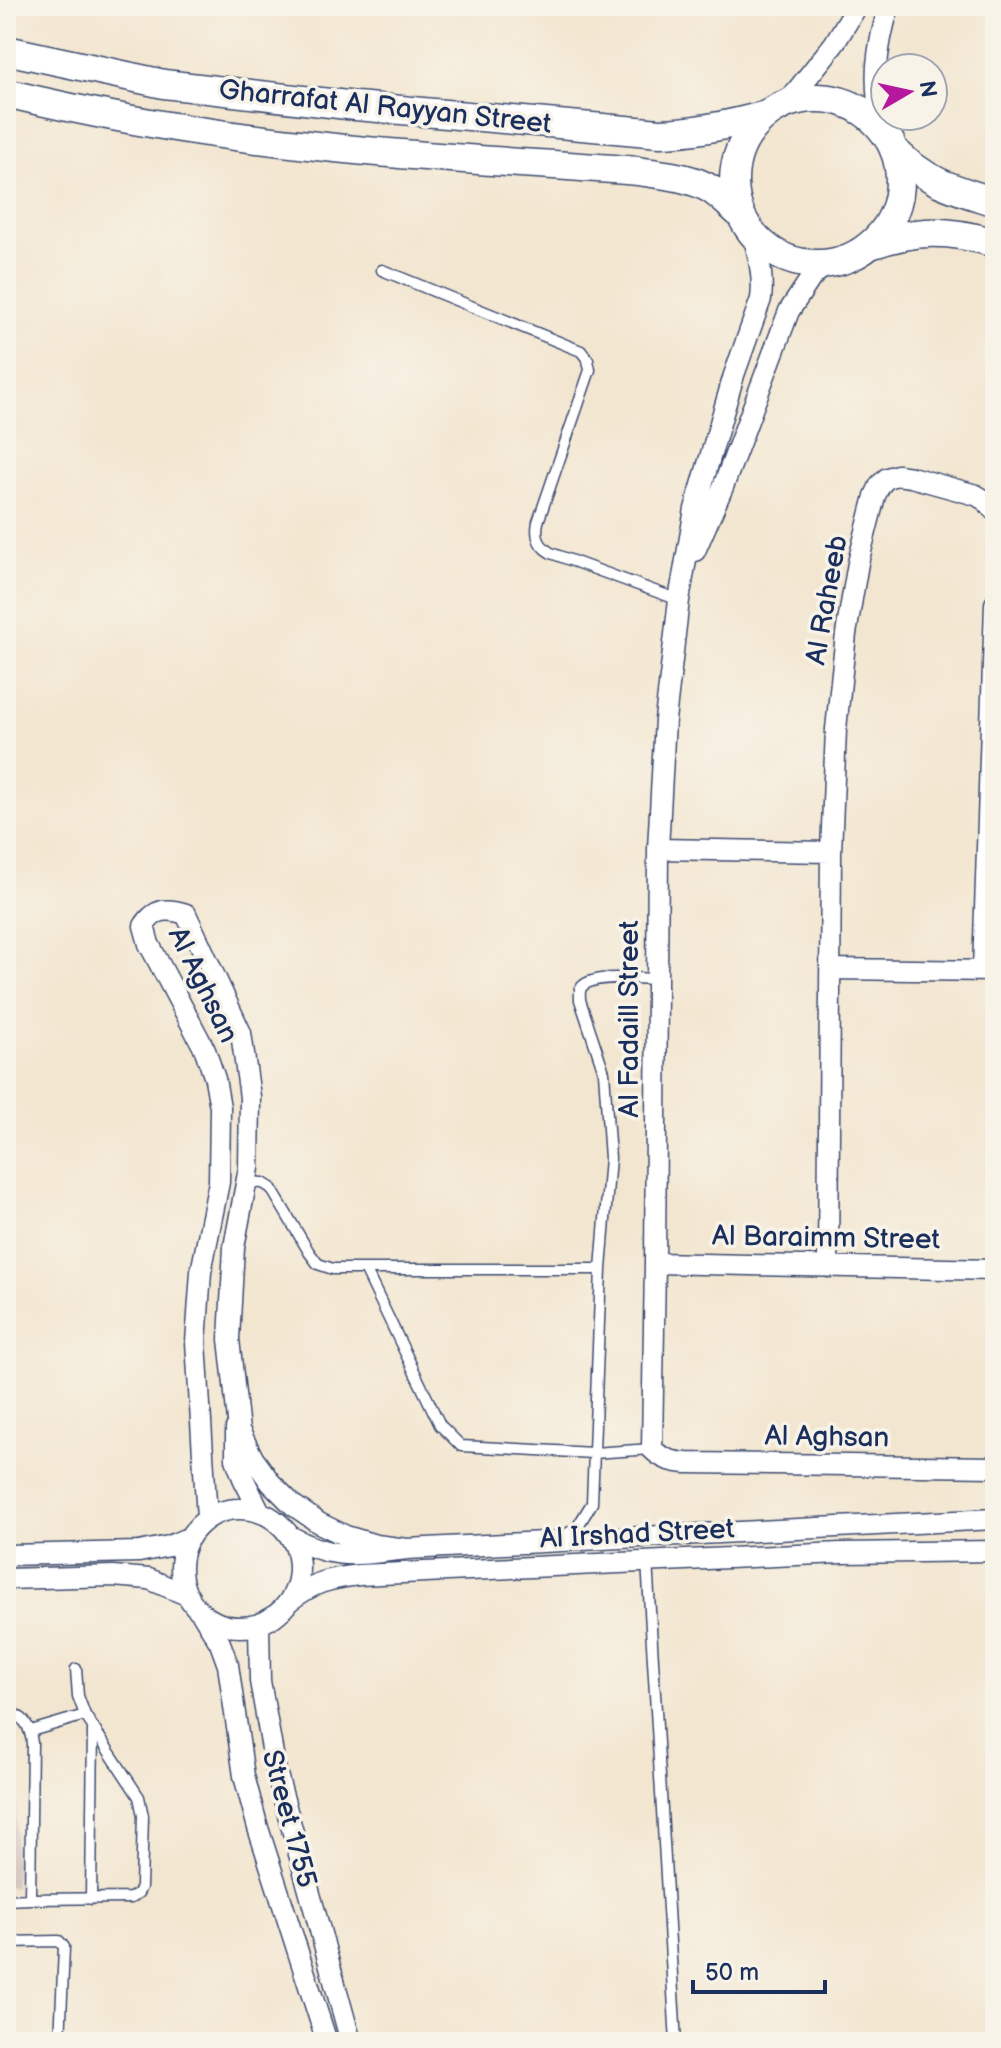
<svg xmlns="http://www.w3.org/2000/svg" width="1001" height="2048" font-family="'Balsamiq Sans',sans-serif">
	<rect width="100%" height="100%" fill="#f7f3e8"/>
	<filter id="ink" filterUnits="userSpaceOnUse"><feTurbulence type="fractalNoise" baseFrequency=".0125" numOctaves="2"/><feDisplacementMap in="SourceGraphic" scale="16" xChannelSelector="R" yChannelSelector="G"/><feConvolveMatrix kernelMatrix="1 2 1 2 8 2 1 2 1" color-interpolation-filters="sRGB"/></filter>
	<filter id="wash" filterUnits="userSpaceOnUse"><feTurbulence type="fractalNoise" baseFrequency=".006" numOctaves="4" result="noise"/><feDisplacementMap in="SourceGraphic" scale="32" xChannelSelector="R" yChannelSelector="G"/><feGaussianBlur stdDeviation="1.8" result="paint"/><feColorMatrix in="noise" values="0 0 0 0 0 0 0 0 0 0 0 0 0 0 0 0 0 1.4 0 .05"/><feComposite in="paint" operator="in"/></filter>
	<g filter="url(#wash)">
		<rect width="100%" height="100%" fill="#f3e6d0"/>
		<path fill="#d0c0bc" d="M6,1738H17L15,1887H6Z"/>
	</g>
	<g filter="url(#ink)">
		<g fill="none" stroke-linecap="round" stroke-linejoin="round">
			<g stroke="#3b4a6f" stroke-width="13">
				<path id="lane" d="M382,270L581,351L588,360L590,370L538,522C535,537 539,546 551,553L679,600
					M247,1182L263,1183L271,1188L309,1252L318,1264L333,1269H601
					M365,1269L440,1425L461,1446L593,1453L652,1449
					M562,1538L578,1526L592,1503L601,1269L610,1158L604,1072L580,1000C580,995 579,992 581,988C591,973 641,979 657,979
					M647,1561L676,2042
					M6,1712C24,1715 30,1726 32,1743L30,1899L6,1900
					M31,1731L85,1715
					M30,1899L131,1898L138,1893L141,1887L143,1816L139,1797L85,1715L78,1696L76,1669
					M91,1899L93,1730
					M6,1942L59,1941L64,1947L60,2042"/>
			</g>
			<g stroke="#3b4a6f" stroke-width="23">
				<path id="street" d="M787,103L834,44L857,6
					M882,130C873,81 875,54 889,6
					M753,233C758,256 764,276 761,299L734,375L695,509L679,600L665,720L658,849L655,1263L652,1449C662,1459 672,1462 687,1463L995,1467
					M695,551L723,487L789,311L811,278L817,272L834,262
					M658,849L831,852
					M831,969L995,971
					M983,971L995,604
					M655,1263L995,1270
					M828,1267L831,852L836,729L846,634L858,563L875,496L880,485L887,478L897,475L911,477L976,495L986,501L995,511
					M236,1428V1459L243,1478L260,1512
					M181 1568a59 59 0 1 1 118 0a59 59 0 1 1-118 0Z
					M207,1518L196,1342L201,1272L219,1182L220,1107L215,1079L205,1050L149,944L144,926C155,908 168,908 186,914L241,1033L250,1097L249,1168L234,1247L229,1339L239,1430L253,1458L271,1483L293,1505L319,1523L346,1536L376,1545L407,1549
					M290,1536C335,1562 358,1554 407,1549L995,1519
					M6,1555L139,1552L169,1546L190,1537
					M6,1579L113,1576L149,1579L189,1596
					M288,1602C314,1582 328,1579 359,1575L841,1553L995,1551
					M201,1612L220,1643L228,1665L244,1776L258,1828L327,2042
					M259,1624L260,1681L276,1771L351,2042"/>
			</g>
			<g stroke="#3b4a6f" stroke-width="31">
				<path id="secondary" d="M6,50L164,84L356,106L660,133C697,132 730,125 766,115
					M6,93C108,118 212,135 317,146C424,158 531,163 638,171C663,175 690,176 712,190C722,197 732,207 741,215
					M734 181a83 83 0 1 1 166 0a83 83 0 1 1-166 0Z
					M894,150C928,183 952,188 995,202
					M870,245C917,229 948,229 995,243"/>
			</g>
			<use href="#lane" stroke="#fff" stroke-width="10"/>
			<use href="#street" stroke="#fff" stroke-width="20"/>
			<use href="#secondary" stroke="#fff" stroke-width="28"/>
		</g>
	</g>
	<g text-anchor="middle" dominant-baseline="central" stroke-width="7" stroke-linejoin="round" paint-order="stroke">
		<g font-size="28" fill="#1b2f5e" stroke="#f7f3e8">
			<text transform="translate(385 107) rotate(6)">Gharrafat Al Rayyan Street</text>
			<text transform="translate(827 600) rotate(-80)">Al Raheeb</text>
			<text transform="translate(203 985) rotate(64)">Al Aghsan</text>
			<text transform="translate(629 1019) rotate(-90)">Al Fadaill Street</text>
			<text transform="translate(826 1238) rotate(1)">Al Baraimm Street</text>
			<text transform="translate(827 1437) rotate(1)">Al Aghsan</text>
			<text transform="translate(637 1534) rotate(-3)">Al Irshad Street</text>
			<text transform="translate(289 1819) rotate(75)">Street 1755</text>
		</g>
	</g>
	<rect width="1001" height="2048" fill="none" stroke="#f7f3e8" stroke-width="32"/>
	<g transform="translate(909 92) rotate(81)"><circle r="38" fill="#f7f3e8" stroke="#9fa5b1" stroke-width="2"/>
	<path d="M0-6L14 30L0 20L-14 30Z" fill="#b5179e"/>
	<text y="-12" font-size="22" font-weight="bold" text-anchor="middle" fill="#1b2f5e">N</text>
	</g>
	<path d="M693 1980v12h132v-12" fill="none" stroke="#1b2f5e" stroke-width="4"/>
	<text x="705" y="1980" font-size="24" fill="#1b2f5e" stroke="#f7f3e8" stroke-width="6" paint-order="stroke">50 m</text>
</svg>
